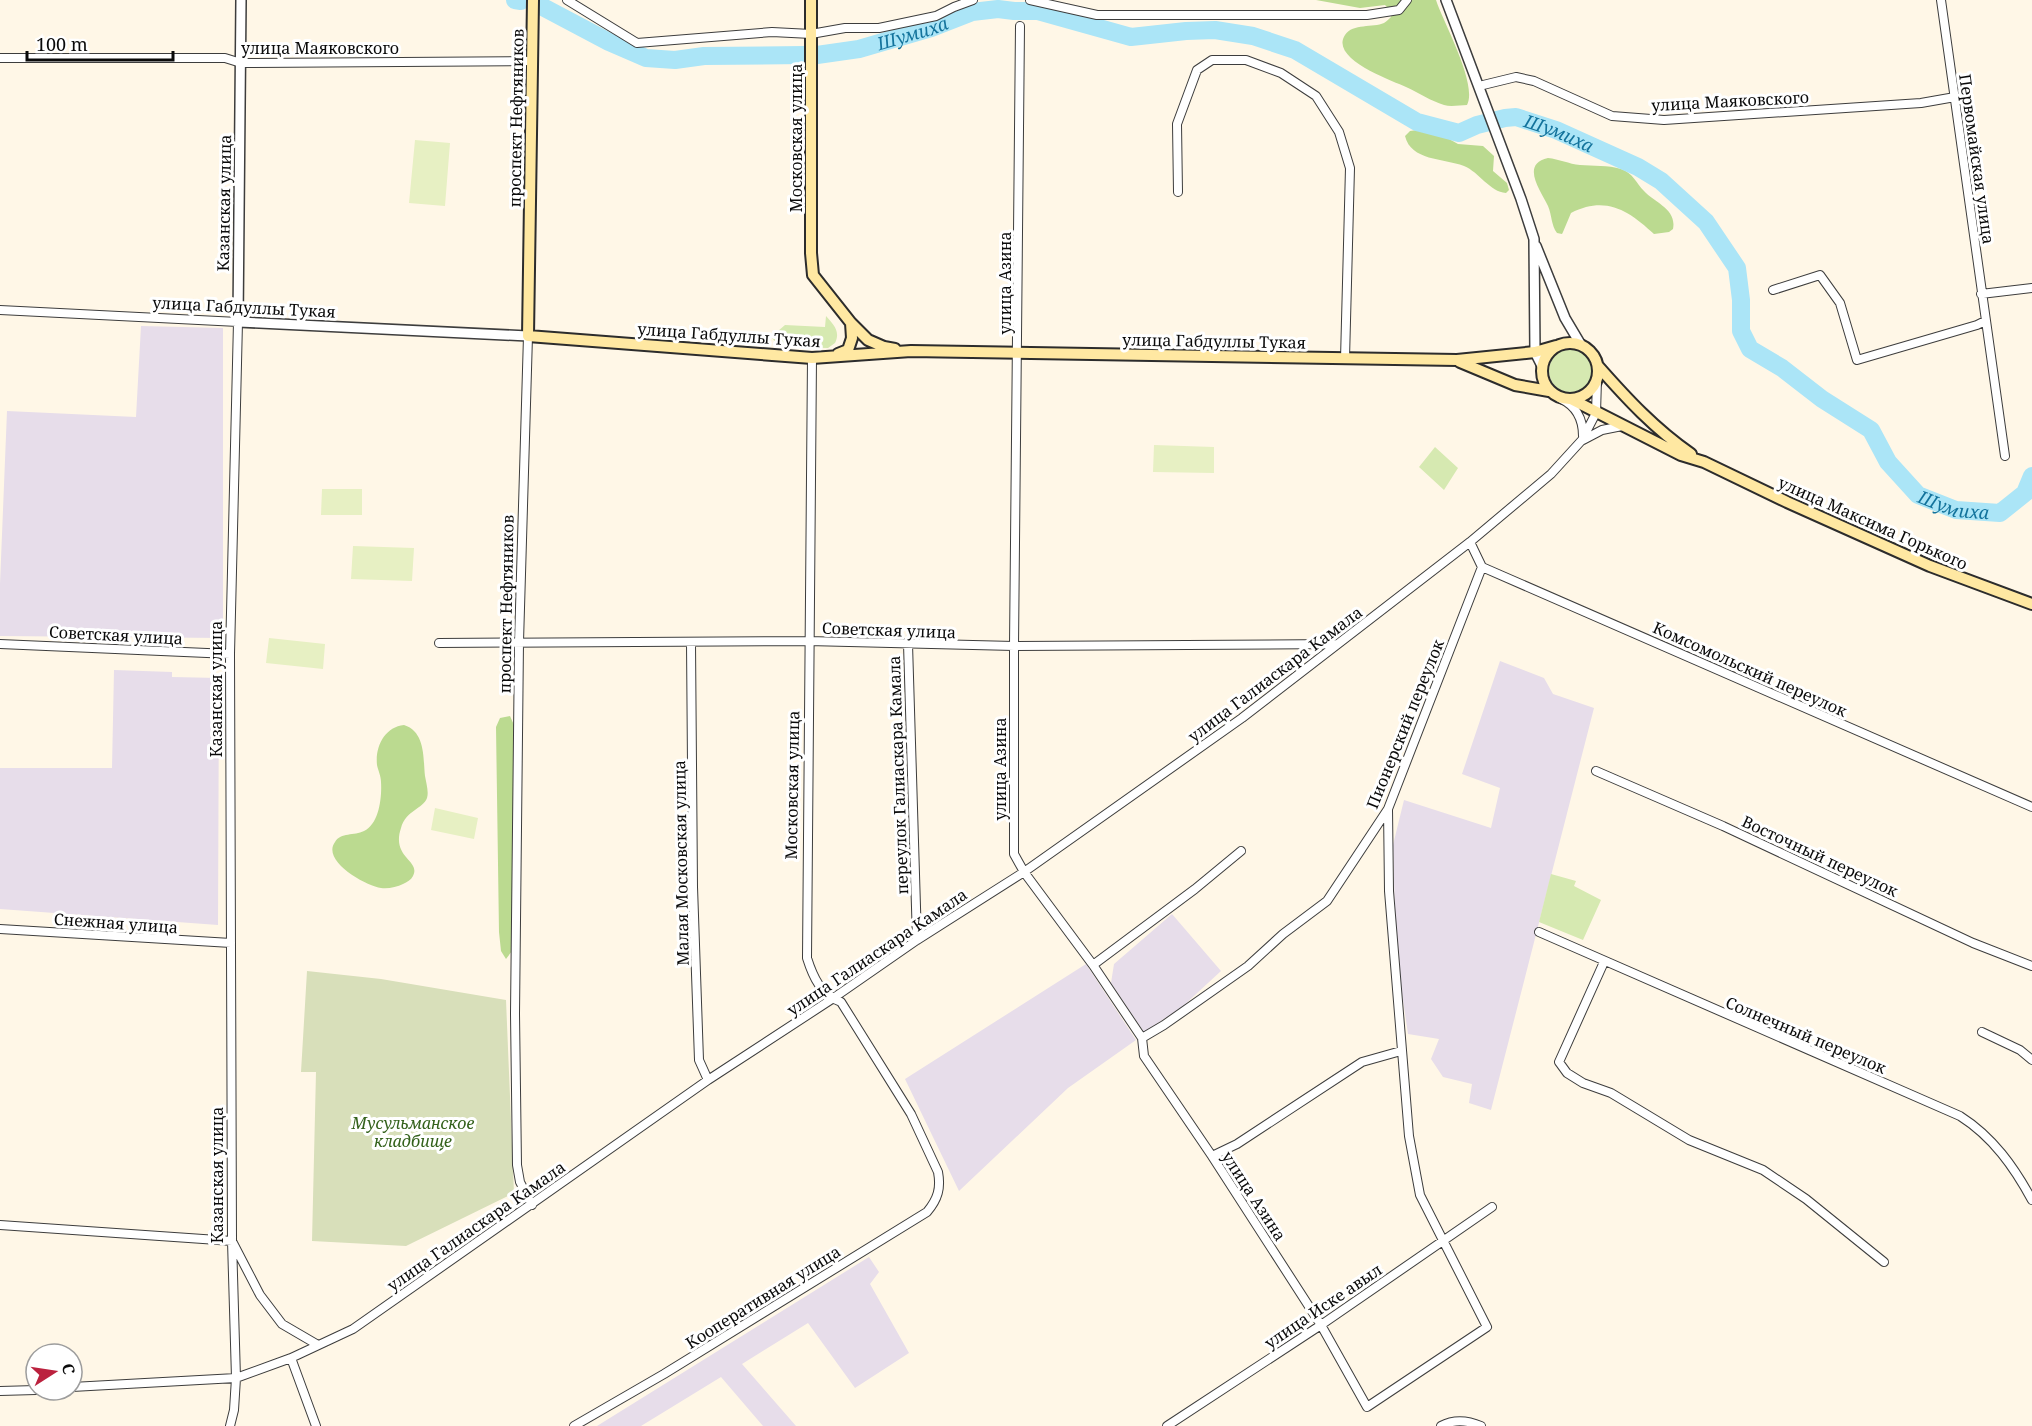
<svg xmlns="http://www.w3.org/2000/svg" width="2032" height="1426" font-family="'Noto Serif',serif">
	<rect width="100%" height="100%" fill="#fff7e7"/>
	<path fill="#e7ddea" d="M141,326L223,328V638L0,636V584L7,411L136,417Z
		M1500,661L1544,678L1553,694L1594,708L1491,1110L1469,1103L1472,1084L1443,1077L1431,1059L1439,1039L1408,1034L1396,953L1393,845L1404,800L1491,828L1500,788L1462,774Z
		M114,670L172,672V677L219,678L218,925L0,909V768H112Z
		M1172,914L1221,971L1182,1007L1144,1032L1111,983L1114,964Z
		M1086,964L1136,1040L1068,1088L959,1191L905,1079Z
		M869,1257L879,1272L870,1284L909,1353L855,1388L808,1323L742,1364L796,1426H763L721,1377L641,1426H597Z"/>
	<path fill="#d6e9b1" d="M826,316C833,324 841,331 835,343L828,348L780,347L771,337L785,325L825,327Z
		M1549 371a22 22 0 1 1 44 0a22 22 0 1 1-44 0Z
		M1435,447L1458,468L1444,490L1419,467Z
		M1551,874L1576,881L1574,886L1601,900L1583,940L1539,922Z"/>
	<path fill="#bbda90" d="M1316,0H1436C1443,22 1478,84 1467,105C1460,105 1451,107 1444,105C1431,101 1419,93 1406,87C1393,81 1329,59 1345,35C1353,23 1373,28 1384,23C1387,21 1389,19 1391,17L1392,12L1385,5L1360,8Z
		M1417,130L1442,135L1458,144L1483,146L1494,156L1493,171L1507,183L1509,190L1506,193C1490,192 1479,172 1464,166C1443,158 1411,161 1405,136L1410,131Z
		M1548,158C1559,159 1569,164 1580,165C1593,166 1608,165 1621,169C1633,173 1636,183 1644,191C1655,203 1677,209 1673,229L1669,232L1654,234C1629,211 1606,195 1571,213L1563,232L1562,234L1557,233C1551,225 1552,215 1548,206C1541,191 1520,164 1548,158Z
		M510,716L514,725L513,942L512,951L506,959L501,951L499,932L496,727L500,718Z
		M404,725C426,732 423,759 425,776C426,782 429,792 427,798C423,809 406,810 401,828C391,858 421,860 413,876C411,880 407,882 403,884C397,887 388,889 381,888C366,886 321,861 335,842C341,832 354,836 364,831C379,824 382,798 381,782C381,776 378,770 377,765C375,746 385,727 404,725Z"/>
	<path fill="#d8dfba" d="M307,971L381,979L506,1000L514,1193L406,1246L312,1241L316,1072H301Z"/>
	<path fill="#e7f0c3" d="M415,140L450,143L445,206L409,203Z
		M1154,445L1214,447V473L1153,472Z
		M322,489H362V515H321Z
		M353,546L414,548L412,581L351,579Z
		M269,638L325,644L323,669L266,663Z
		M435,808L478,818L474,839L431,830Z"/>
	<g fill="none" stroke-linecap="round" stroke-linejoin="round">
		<g stroke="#abe5f7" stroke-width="18">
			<path d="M515,0L521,1"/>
			<path d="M541,6L609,42L646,58L675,60L704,56L805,55"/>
			<path id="s1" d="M817,55L859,49L931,28L972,12L998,9L1014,11H1038L1131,37L1186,31L1215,30L1253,36L1295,50L1417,122L1459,133L1477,125L1505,118L1516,117L1556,130L1638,167L1661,181L1706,222L1737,268L1741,300V331L1750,349L1782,368L1822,399L1871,430L1888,462L1918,495L1956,510L2000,513L2025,493L2032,476"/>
		</g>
		<g stroke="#3d3d3d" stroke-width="10">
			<path id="minor" d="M567,0L637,43L772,32L811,34L845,28H879L936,16L954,7L973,0
				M1030,0L1097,15H1367L1399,10L1407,0
				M1941,0L2005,456
				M1020,26L1014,646V854L1024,872L1093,965L1142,1038L1144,1056L1212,1156L1321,1325L1367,1407L1487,1327L1420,1195L1409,1136L1389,891L1388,809
				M0,58H225L241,63L532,61
				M1479,86L1516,77L1534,81L1612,116L1664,120L1921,103L1955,97
				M1178,192L1177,124L1197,70L1212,60H1246L1281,73L1316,96L1339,132L1350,168L1345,359
				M1773,290L1820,275L1840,303L1857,360L1977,325L1985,321
				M1981,294L2032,288
				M0,310L238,322L230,654L232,1241L236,1378L234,1410L230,1426
				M528,336L519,642L515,1014L517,1165L520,1182L532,1205
				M1561,399C1576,406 1583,419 1583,436
				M1583,440L1602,430L1622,426
				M1470,542L1482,567L2032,807
				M439,643L808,641L1014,646L1337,644
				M691,643L693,887L699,1060L708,1080
				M0,644L230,654
				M908,644L917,940
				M1596,771L1723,826L1973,943L2032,966
				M0,929L231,943
				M1539,932L1960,1116C1993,1137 2014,1167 2032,1200
				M1604,962L1559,1062L1567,1073L1583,1083L1611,1093L1689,1140L1763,1170L1806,1199L1884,1262
				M1093,965L1195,889L1241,851
				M1982,1032L2020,1050L2032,1060
				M1142,1038L1164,1025L1248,966L1283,934L1327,901L1388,809L1482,567
				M1212,1156L1237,1144L1362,1062L1401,1051
				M0,1225L232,1241L260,1295L282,1324L318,1345
				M291,1358L316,1426
				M72,1387L236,1378L291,1358L353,1329L708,1080L832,999L917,940L1024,872L1242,718L1470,542L1551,474L1582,440L1596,413L1597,380
				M0,1391L36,1390
				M574,1426L664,1374L927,1212C938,1199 941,1188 938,1172L911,1114L841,1002C821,995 813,977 807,958L812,358
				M1167,1426L1321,1325L1492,1207
				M1441,1426C1454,1419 1467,1420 1481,1426"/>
		</g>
		<g stroke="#3d3d3d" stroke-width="12">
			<path id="tertiary" d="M241,0L238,322L528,336
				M1446,0L1521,199L1534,239L1535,352L1542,366
				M1536,246L1565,318L1581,345"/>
		</g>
		<g stroke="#2c2c2c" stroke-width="14">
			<path id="secondary" d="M533,0L528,336L812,358L911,351L1457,360L1535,352L1556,346
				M811,0V253L813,275L851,323L868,340L884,347L895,349
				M1542 371a28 28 0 1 1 56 0a28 28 0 1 1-56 0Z
				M838,354L848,350L852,338L851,323
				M1460,362L1515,385L1549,391
				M1598,366C1627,399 1655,429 1691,454
				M1571,399L1681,455L1704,462L1787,502L1930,566L2032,604"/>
		</g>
		<use href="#minor" stroke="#fff" stroke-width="8"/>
		<use href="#tertiary" stroke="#fff" stroke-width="9"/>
		<use href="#secondary" stroke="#ffe8a2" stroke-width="10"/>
	</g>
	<g text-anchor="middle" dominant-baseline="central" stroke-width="6" stroke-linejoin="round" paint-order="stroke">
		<g font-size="16" fill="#0a0a0a" stroke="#fff">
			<text x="320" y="48">улица Маяковского</text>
			<text transform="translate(1730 101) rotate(-3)">улица Маяковского</text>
			<text transform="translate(516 118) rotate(-89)">проспект Нефтяников</text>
			<text transform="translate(796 138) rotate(-90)">Московская улица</text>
			<text transform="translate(1977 159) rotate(82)">Первомайская улица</text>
			<text transform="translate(224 203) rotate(-89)">Казанская улица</text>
			<text transform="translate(1005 283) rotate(-90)">улица Азина</text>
			<text transform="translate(244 307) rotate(3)">улица Габдуллы Тукая</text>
			<text transform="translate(729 335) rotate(4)">улица Габдуллы Тукая</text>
			<text transform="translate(1214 341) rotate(1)">улица Габдуллы Тукая</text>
			<text transform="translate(1873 523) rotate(24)">улица Максима Горького</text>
			<text transform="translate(506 604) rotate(-89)">проспект Нефтяников</text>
			<text transform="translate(889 630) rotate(2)">Советская улица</text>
			<text transform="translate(116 635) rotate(3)">Советская улица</text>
			<text transform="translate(1750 669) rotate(24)">Комсомольский переулок</text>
			<text transform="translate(1275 674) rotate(-37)">улица Галиаскара Камала</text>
			<text transform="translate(216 689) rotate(-90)">Казанская улица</text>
			<text transform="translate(1405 724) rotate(-68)">Пионерский переулок</text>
			<text transform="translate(1000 769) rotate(-90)">улица Азина</text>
			<text transform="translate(898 775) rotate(-92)">переулок Галиаскара Камала</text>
			<text transform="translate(792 785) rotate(-89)">Московская улица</text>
			<text transform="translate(1820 856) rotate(25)">Восточный переулок</text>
			<text transform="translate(681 863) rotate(-91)">Малая Московская улица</text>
			<text transform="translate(116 923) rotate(4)">Снежная улица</text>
			<text transform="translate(877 952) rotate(-34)">улица Галиаскара Камала</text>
			<text transform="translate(1806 1035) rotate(23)">Солнечный переулок</text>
			<text transform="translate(217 1175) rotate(-90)">Казанская улица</text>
			<text transform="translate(1254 1196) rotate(57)">улица Азина</text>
			<text transform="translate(476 1226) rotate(-35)">улица Галиаскара Камала</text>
			<text transform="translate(763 1297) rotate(-32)">Кооперативная улица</text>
			<text transform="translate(1323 1306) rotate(-34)">улица Иске авыл</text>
		</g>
		<g font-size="16" font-style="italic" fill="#33611b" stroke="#fff">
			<text x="413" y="1123">Мусульманское<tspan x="413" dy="18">кладбище</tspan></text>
		</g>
		<g font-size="18" font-style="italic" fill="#13739c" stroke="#fff">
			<text stroke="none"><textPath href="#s1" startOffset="98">Шумиха</textPath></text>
			<text stroke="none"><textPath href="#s1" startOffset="782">Шумиха</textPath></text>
			<text stroke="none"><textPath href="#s1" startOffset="1359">Шумиха</textPath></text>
		</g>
	</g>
	<g transform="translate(54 1372) rotate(78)"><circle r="28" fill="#ffffff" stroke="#9d9d9d" stroke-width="1.5"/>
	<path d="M0-4.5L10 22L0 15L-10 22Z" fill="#bb213e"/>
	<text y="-9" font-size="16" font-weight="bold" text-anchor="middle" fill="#0a0a0a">С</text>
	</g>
	<path d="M27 51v9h146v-9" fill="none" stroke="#0a0a0a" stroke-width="3"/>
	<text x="36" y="51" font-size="18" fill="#0a0a0a" stroke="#ffffff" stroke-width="4.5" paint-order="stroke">100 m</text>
</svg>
